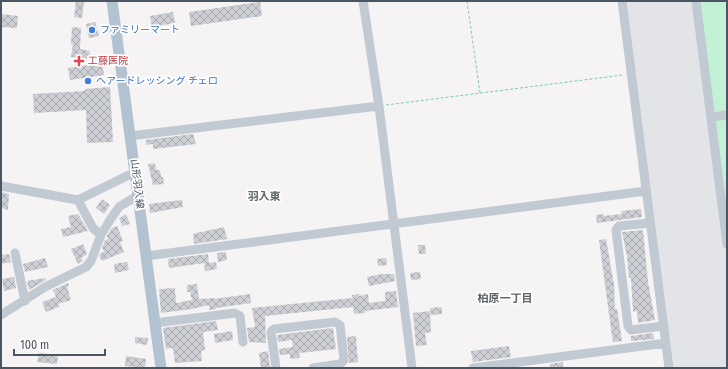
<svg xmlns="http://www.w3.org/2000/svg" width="728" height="369" font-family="'Fira Sans Condensed','Noto Sans JP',sans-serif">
	<defs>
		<pattern id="building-cross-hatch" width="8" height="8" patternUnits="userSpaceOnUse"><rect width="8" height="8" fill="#cdcfd5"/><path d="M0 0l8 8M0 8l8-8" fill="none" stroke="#a8abb0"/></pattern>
	</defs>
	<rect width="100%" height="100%" fill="#f5f3f3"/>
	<path fill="#e2e4e7" d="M625,1H727V368H672Z"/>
	<path fill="#c3f1d5" d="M699,1H727V110L714,111Z
		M727,117V213L715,119Z"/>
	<path fill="url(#building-cross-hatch)" d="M76,1H84L82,18L74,17Z
		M260,2L262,16L191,26L189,12Z
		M173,12L175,23L152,27L150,16Z
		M1,14L18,16L17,28L1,27Z
		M95,22L99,36L89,38L86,24Z
		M72,27L81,28L80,49L90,51L89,59L71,57L73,44H71Z
		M102,63L104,75L70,80L68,68Z
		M110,87L113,142L87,143L86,110L34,113L33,94L85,91V89Z
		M193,134L196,144L153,149V144L146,145V140Z
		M155,163L156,170H160L161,177H163L164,184L153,185L148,164Z
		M1,192L9,194L8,210L1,208Z
		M102,199L110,205L104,214L96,208Z
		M182,200L183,207L150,213L149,204Z
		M641,209L642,217L597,223L596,215L603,214L604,216L622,214L621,211Z
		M78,214L88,231L63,237L61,229L71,227L68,216Z
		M126,214L130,224L122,226L119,218Z
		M117,226L123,241L120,242L124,252L102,261L99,256L101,253L104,251L102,248L105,240L108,239L107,236L112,228Z
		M224,227L227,239L194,244L193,234Z
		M643,230L648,282L655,320L638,323L637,311L633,312L631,278H629L627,256L622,232Z
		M606,239L614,285L615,309H617L622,341L613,342L611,329L599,240Z
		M83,244L87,254L81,258L83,261L78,264L71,249Z
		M418,245H425L426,254H419Z
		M226,252L227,260L218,262L217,253Z
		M9,254L11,262L1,264V255Z
		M208,254L209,263L216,262L217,269L205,271L204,263L169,268L168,259Z
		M45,258L48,267L25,272L23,264Z
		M386,258L387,265L378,266L377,259Z
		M127,262L129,270L115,273L114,264Z
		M420,272L421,279L411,280L410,273Z
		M382,274H394L395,281L369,286L367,277Z
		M14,277L16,288L4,291L2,279Z
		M45,278L46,280L29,290L27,281Z
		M68,283L69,286L67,287L71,300L58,304L59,307L46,312L42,302L56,297L53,290Z
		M197,284L199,299L214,298V299L250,294L251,303L216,308V309L209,310V305L192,309L161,313L159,289L175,288L176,303L192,300L190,292H187V285Z
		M396,291L398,307L365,311V313L354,314L353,307L265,316L266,343L249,342L247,328L255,327L252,308L353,298L352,295L359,294V296L368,294L369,303L385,301V292Z
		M442,307V314L431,315L430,308Z
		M430,311L431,332L425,333L427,345L416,346L413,313Z
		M216,321L218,330L203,332L205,350L201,351L202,361L175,363L173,348L166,349L163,328Z
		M333,328L336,349L299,353L300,358L290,359V354L280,355L279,349L293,347L292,340L278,342L277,335Z
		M232,331L233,340L215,343L214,334Z
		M653,333L654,339L631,341V336Z
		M356,336L358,362L349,363L347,337Z
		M135,337L148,338L147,345L135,343Z
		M509,346L511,357L473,362L471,351Z
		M268,351L270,368H261L259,353Z
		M39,353L58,355L57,364L37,362Z
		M126,356L146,359L145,368L125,366Z
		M563,362V368H550V364Z"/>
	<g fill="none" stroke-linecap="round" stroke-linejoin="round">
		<path stroke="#7ad0a6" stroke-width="1" stroke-dasharray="3 2" stroke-linecap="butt" d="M467,1L480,93
			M386,105L623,75"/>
		<path stroke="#c1cad2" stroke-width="9" d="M363,1L379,106L412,368
			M622,1L669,368
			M696,1L727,244
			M711,117L727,115
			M130,136L379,106
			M1,186L78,200L135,172
			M78,200L93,228L101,235
			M650,223L619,226L616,230L628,326L631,330L663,326
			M15,253L25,301
			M146,256L646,191
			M1,315L45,287L86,267L91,261L101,235L110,220L119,207L138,195
			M155,323L235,313L240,316L243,342
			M276,368L271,332L274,329L335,322L340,325L344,360L340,364L313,368
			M473,368L666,343"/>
		<path stroke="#b3c2d1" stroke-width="11" d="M112,1L161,368"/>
	</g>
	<g fill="#3f7fe0" stroke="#fff" stroke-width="1.5">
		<circle cx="92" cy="30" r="4"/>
		<circle cx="88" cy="81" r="4"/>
	</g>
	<path fill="#e0444e" stroke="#fff" stroke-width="1.5" d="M77 55h4v4h4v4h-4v4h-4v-4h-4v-4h4z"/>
	<g text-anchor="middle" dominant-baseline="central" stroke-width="3.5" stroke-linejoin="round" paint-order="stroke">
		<g font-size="10" fill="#366cbe" stroke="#fff" text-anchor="start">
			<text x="100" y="30">ファミリーマート</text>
			<text x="96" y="81">ヘアードレッシング チェロ</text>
		</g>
		<g font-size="10" fill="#be3a42" stroke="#fff" text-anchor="start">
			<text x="88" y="61">工藤医院</text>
		</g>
		<g font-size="10" fill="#4a5661" stroke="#fff">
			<text transform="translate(137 184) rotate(83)">山形羽入線</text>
		</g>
		<g font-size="11" font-weight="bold" fill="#5f6368" stroke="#fff">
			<text x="264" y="196">羽入東</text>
			<text x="505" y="298">柏原一丁目</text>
		</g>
	</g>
	<rect width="728" height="369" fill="none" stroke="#4a5661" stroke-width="4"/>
	<path d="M14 349v6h91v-6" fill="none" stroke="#4a5661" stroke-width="2"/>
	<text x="20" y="349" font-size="12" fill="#4a5661" stroke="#ffffff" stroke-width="3" paint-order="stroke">100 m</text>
</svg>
